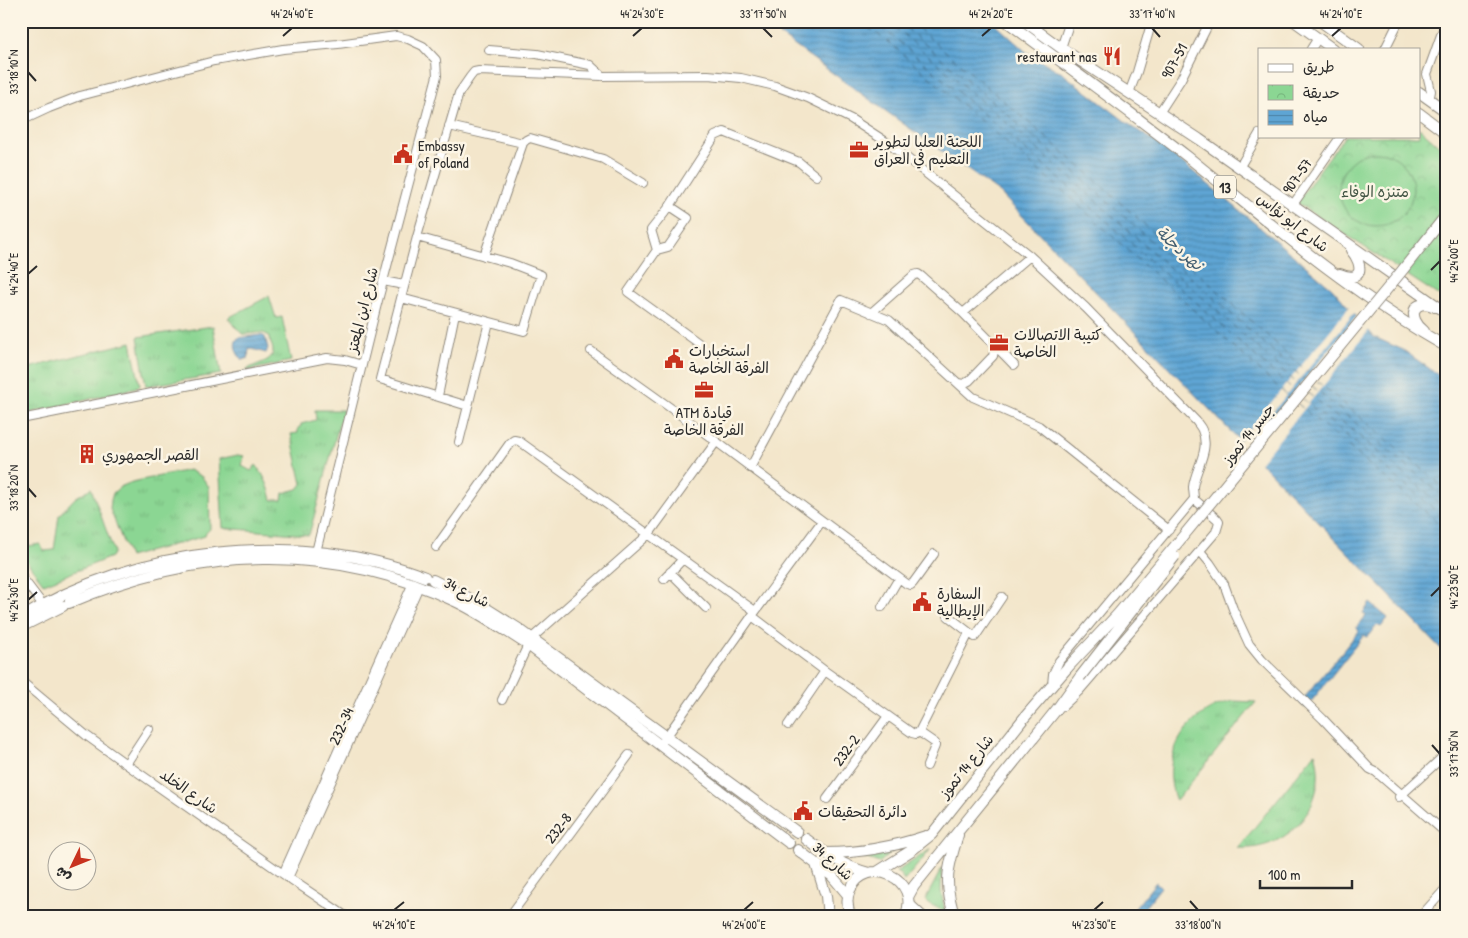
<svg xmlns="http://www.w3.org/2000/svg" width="1468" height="938" font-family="'Patrick Hand','Playpen Sans Arabic',sans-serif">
	<defs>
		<pattern id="grass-tufts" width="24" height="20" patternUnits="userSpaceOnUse" patternTransform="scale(1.25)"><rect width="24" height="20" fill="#8bd693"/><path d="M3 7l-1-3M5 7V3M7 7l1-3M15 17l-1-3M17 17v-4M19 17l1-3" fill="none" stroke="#78b87f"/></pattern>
		<pattern id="park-crowns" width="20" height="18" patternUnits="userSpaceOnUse" patternTransform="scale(1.25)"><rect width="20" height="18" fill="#8bd693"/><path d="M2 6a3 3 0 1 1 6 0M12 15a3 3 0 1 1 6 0" fill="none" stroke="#78b87f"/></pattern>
		<pattern id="water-rules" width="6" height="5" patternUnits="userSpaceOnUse" patternTransform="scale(1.25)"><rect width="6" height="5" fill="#5ea5d4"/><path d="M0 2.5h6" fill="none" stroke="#4e87ac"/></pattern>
	</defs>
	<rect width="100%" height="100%" fill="#fcf5e5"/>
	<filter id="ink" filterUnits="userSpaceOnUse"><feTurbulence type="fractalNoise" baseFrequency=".02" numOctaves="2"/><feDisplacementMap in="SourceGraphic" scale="10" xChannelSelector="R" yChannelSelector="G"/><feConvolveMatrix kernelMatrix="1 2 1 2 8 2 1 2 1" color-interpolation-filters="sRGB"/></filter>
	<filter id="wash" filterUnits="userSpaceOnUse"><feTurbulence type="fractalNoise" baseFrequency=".0096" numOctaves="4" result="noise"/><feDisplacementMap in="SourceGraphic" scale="20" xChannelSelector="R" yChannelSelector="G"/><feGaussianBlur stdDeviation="1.12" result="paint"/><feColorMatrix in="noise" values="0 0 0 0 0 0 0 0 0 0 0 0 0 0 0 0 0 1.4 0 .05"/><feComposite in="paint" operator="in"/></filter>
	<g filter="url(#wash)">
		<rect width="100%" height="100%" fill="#f3e6cb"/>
		<path fill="url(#grass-tufts)" stroke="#5b805f" d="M269,296L276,318L282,317L291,361L246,371C253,363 273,363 273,351C273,346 269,340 268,335C259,330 251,335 242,334L228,318Z
			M213,326L221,374L146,386L138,337Z
			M131,342L140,386L120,392L21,415V370Z
			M315,410H343L309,535L223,528L219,459L238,455L244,456L242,466L251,471L256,465C265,476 269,487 272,500H282L283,493L298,489L302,484L291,434L298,433V428L301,426V424L316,420Z
			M189,470L202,477L209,487L210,529L206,533L205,536L129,557L110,509L111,500L113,493L120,487L132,482Z
			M91,488L114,552L111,557L44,584L21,554V516L29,546L40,544L44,551L54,550L59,515L75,498Z
			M1233,701L1256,702L1176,801C1158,755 1187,711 1233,701Z
			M1315,753C1330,802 1290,852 1238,848Z
			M931,849L904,881L901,875L896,872Z
			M894,850L879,863L857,855Z
			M942,868L941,890L945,912L928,903L925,900Z"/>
		<path fill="url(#park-crowns)" stroke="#5b805f" d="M1419,128L1443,149L1447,171V301L1297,203L1313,179L1345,136H1419Z"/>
		<path fill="#8bd693" stroke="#5b805f" d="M1339 189a37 37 0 1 1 74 0a37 37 0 1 1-74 0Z"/>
		<path fill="url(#water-rules)" stroke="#446880" d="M760,21H992L1025,51L1062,73L1134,128L1156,142L1171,153L1332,288L1374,337L1403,350L1447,381V655L1000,193Z
			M261,335L265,337L268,348L266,353L249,348L248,358L242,360C237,354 232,345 238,338Z
			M1370,603L1388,618L1381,627L1377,625L1367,637L1364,635L1306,708L1300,703L1359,631L1356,628L1366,616L1363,613Z
			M1156,882L1161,887L1137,917H1128Z"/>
		<path fill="#f3e6cb" d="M1350,306L1355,312L1243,448L1238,443Z
			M1358,315L1370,329L1259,464L1246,451Z"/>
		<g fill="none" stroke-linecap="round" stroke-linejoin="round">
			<path stroke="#3f5c6f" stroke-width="1" stroke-dasharray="6 5" stroke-linecap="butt" d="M859,21L892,45L1063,191L1291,399
				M872,21L896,39L1068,186L1296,393
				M885,21L901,32L1073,180L1301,387
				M898,21L1078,175L1305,380
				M910,21L1083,169L1311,375
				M1317,381L1447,490
				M1312,386L1447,500
				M1308,393L1447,510
				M1303,399L1447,520
				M1298,404L1447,530"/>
		</g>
	</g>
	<g filter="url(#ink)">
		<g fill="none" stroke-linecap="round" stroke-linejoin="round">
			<g stroke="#8f887b" stroke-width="10">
				<path id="minor" d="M1061,48L1070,21
					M1311,49L1318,38
					M1385,49L1399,21
					M489,50L537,54L590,65L602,76
					M1129,93L1137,72L1152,21
					M1430,96L1431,91L1427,74L1446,21
					M1159,113L1181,79L1210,21
					M21,121L49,108L80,96L214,61L283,49L338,44L396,36L408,39L423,46L436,60L437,76L376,308L316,552
					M449,126L523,143
					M1239,168L1259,134
					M670,206L688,218L668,247L657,250L628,292L700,344
					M1292,206L1341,136
					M657,250L651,230L670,206L715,136L724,132L799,162L816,176
					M484,256L523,143L526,140L530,138L603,159L643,183
					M383,281L404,285
					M401,298L524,331L541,275L510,263L417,237
					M871,313L914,275L918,274L921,276L963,313L1014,365
					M963,313L1030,256
					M591,351L686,419L907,584L911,585L913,583L934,554
					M958,383L963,384L969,381L993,356L995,346
					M438,396L455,313
					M468,406L380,379L417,237L459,93L470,77L474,72L479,71L602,76L708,75L741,78L775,86L808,98L851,119L888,143L1030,256L1086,308L1196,421C1198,424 1201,427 1202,430C1211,450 1195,469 1193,487C1193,491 1194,495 1194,499L1059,661L1053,674L1052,685
					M21,419L327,358L345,360L362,365
					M459,442L489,322
					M750,468L841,300L889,320L973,397L1039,426L1169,530
					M436,547L510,443L514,440L519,441L755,611
					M1200,551L1210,563L1224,584L1233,609L1249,644L1262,660L1323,719L1370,769L1376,772L1447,834
					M670,572L706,608
					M21,576L46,609
					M664,579L683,559
					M882,607L899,578
					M752,616L825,671L912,733L916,734L919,732L969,633
					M948,616L975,637L1002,597
					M21,681L87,736L126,764L283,874L347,917
					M502,700L528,645L532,638L649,534L716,442
					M1063,706L1080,690L1216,532L1219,522L1217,519L1194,499
					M788,725L825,671
					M919,732L935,743V746L927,766
					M664,740L752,616L822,521
					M126,764L149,729
					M1399,797L1447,753
					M827,799L888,716
					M283,874L413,583
					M288,878L419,586
					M908,902L924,917
					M509,917L629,755
					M1420,917L1447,887"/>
			</g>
			<g stroke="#8f887b" stroke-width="12">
				<path id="major" d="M1006,21C1067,66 1128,110 1188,157C1271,224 1353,295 1447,347
					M1024,21L1061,48L1199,139L1447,313
					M1294,21L1333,49
					M1320,21L1359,49
					M1419,92L1447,112
					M1419,113L1447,134
					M1340,274C1363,284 1364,265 1351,250
					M1424,331C1407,318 1412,297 1435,307
					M433,580L473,600L519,629L797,832
					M69,603C197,548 329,541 457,602C482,614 504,630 528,645L789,843
					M21,618C134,547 300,528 425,577
					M21,627L63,606
					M806,839C826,854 845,867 869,873
					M798,850L832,876L848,895
					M825,853C860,853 893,847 926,836
					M816,864L826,896L828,917
					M877,872L912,850L932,834L1024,718L1068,667
					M908,897L914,886L1057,709L1080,677
					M851,917C847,908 846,899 850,890C867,853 923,879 905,917
					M955,917C943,884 948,867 958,835"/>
			</g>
			<use href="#minor" stroke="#fff" stroke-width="8"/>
			<use href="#major" stroke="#fff" stroke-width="10"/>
			<g stroke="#8f887b" stroke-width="12" stroke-linecap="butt">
				<path id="major-bridge" d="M1068,667L1117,615L1175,546L1401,272L1447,214
					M1080,677L1175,556"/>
			</g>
			<use href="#major-bridge" stroke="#fff" stroke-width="10"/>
		</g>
	</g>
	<path fill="none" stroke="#2b2b2b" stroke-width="2" d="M763,28L772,37M1152,28L1160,37M283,36L292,28M633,36L642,28M982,36L991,28M1332,36L1341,28M28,72L36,81M1431,270L1440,261M28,274L37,266M28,488L36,497M1431,596L1440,587M28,600L37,592M1432,745L1440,754M1190,901L1198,910M394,910L404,902M744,910L753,902M1094,910L1103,902"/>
	<defs>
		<g id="restaurant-bare" transform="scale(1.5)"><path d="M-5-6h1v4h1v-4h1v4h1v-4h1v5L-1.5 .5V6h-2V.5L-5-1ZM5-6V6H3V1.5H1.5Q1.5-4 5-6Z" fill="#c8321e" stroke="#fcf5e5" stroke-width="2.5" paint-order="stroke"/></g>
		<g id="office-bare" transform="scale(1.5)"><path d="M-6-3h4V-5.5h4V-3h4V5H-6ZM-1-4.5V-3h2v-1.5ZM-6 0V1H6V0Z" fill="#c8321e" stroke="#fcf5e5" stroke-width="2.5" paint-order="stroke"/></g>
		<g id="civic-bare" transform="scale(1.5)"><path d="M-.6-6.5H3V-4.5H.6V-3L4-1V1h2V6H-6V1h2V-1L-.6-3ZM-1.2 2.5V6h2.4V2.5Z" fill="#c8321e" stroke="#fcf5e5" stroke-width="2.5" paint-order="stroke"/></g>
		<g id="building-bare" transform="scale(1.5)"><path d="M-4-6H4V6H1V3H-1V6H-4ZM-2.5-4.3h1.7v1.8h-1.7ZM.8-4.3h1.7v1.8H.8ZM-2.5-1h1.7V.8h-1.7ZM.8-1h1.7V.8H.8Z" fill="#c8321e" stroke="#fcf5e5" stroke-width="2.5" paint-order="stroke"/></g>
	</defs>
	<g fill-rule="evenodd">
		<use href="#restaurant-bare" x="1112" y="56"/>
		<use href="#office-bare" x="859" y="150"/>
		<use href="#civic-bare" x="403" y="154"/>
		<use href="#office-bare" x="999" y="343"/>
		<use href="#civic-bare" x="674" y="359"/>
		<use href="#office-bare" x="704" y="390"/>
		<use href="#building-bare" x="87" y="454"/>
		<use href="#civic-bare" x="922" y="602"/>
		<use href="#civic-bare" x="803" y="811"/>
	</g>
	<g text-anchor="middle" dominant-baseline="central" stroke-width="5" stroke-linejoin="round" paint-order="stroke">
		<rect fill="#fcf5e5" stroke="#6a6863" stroke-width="1" x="1214" y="175.5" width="22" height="23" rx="4"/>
		<g font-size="14" font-weight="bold" fill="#2b2b2b">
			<text x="1225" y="187">13</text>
		</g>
		<g font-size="15" fill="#2b2b2b" stroke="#fcf5e5" text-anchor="start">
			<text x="1097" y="56" text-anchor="end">restaurant nas</text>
			<text x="874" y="141">اللجنة العليا لتطوير<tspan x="874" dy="17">التعليم في العراق</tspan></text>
			<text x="418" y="145">Embassy<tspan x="418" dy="17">of Poland</tspan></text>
			<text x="1014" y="334">كتيبة الاتصالات<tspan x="1014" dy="17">الخاصة</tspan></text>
			<text x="689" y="350">استخبارات<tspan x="689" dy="17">الفرقة الخاصة</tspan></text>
			<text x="704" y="412" text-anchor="middle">ATM قيادة<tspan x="704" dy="17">الفرقة الخاصة</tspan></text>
			<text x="102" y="454">القصر الجمهوري</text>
			<text x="937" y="593">السفارة<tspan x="937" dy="17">الإيطالية</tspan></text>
			<text x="818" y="811">دائرة التحقيقات</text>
		</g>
		<g font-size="15" fill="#2b2b2b" stroke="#fcf5e5">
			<text transform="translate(1174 61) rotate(-61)">907-51</text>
			<text transform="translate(1297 176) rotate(-55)">907-57</text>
			<text transform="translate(1293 222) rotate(38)">شارع ابو نؤاس</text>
			<text transform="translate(362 310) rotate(-76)">شارع ابن المعتز</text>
			<text transform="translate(1248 434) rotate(-51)">جسر 14 تموز</text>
			<text transform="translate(467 592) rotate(26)">شارع 34</text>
			<text transform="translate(341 726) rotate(-66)">232-34</text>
			<text transform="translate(846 750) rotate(-54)">232-2</text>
			<text transform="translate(966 766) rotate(-51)">شارع 14 تموز</text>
			<text transform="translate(189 791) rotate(35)">شارع الخلد</text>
			<text transform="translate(558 828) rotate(-53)">232-8</text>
			<text transform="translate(833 861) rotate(42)">شارع 34</text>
		</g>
		<g font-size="15" fill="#435645" stroke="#fcf5e5">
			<text x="1375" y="191">متنزه الوفاء</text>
		</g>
		<g font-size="16" font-style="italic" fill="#3f5c6f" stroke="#fcf5e5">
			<text transform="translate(1180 248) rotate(42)">نهر دجلة</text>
		</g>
	</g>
	<rect width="1468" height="938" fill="none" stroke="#fcf5e5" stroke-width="55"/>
	<rect x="1258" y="48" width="162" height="90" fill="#fcf5e5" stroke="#a8a49b"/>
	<rect x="1268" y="64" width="25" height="8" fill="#ffffff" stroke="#a8a49b"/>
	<text x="1303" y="72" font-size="15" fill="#2b2b2b">طريق</text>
	<rect x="1268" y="85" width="25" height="15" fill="url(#park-crowns)" stroke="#a8a49b"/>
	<text x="1303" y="98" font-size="15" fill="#2b2b2b">حديقة</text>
	<rect x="1268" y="110" width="25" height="15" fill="url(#water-rules)" stroke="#a8a49b"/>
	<text x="1303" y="122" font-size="15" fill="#2b2b2b">مياه</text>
	<g transform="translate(72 866) rotate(227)"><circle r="24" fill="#fcf5e5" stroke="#a8a49b"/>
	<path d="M0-4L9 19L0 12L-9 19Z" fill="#c8321e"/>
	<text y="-8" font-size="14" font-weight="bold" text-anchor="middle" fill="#2b2b2b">ش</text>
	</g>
	<path d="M1260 880v8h92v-8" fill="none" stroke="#2b2b2b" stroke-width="2.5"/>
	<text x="1268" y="880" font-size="15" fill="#2b2b2b" stroke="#fcf5e5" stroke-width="4" paint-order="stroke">100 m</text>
	<rect x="28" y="28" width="1412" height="882" fill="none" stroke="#2b2b2b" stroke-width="2"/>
	<g font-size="12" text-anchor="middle" fill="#2b2b2b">
		<text x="292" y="18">44°24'40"E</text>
		<text x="642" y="18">44°24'30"E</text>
		<text x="763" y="18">33°17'50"N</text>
		<text x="991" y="18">44°24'20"E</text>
		<text x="1152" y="18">33°17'40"N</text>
		<text x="1341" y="18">44°24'10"E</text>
		<text transform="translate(14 72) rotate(-90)" y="4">33°18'10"N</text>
		<text transform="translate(1454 261) rotate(-90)" y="4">44°24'00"E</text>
		<text transform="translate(14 274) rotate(-90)" y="4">44°24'40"E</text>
		<text transform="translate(14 488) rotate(-90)" y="4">33°18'20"N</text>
		<text transform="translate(1454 587) rotate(-90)" y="4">44°23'50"E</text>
		<text transform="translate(14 600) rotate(-90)" y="4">44°24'30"E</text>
		<text transform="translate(1454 754) rotate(-90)" y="4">33°17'50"N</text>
		<text x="394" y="929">44°24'10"E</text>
		<text x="744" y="929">44°24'00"E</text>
		<text x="1094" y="929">44°23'50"E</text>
		<text x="1198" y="929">33°18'00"N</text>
	</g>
</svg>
